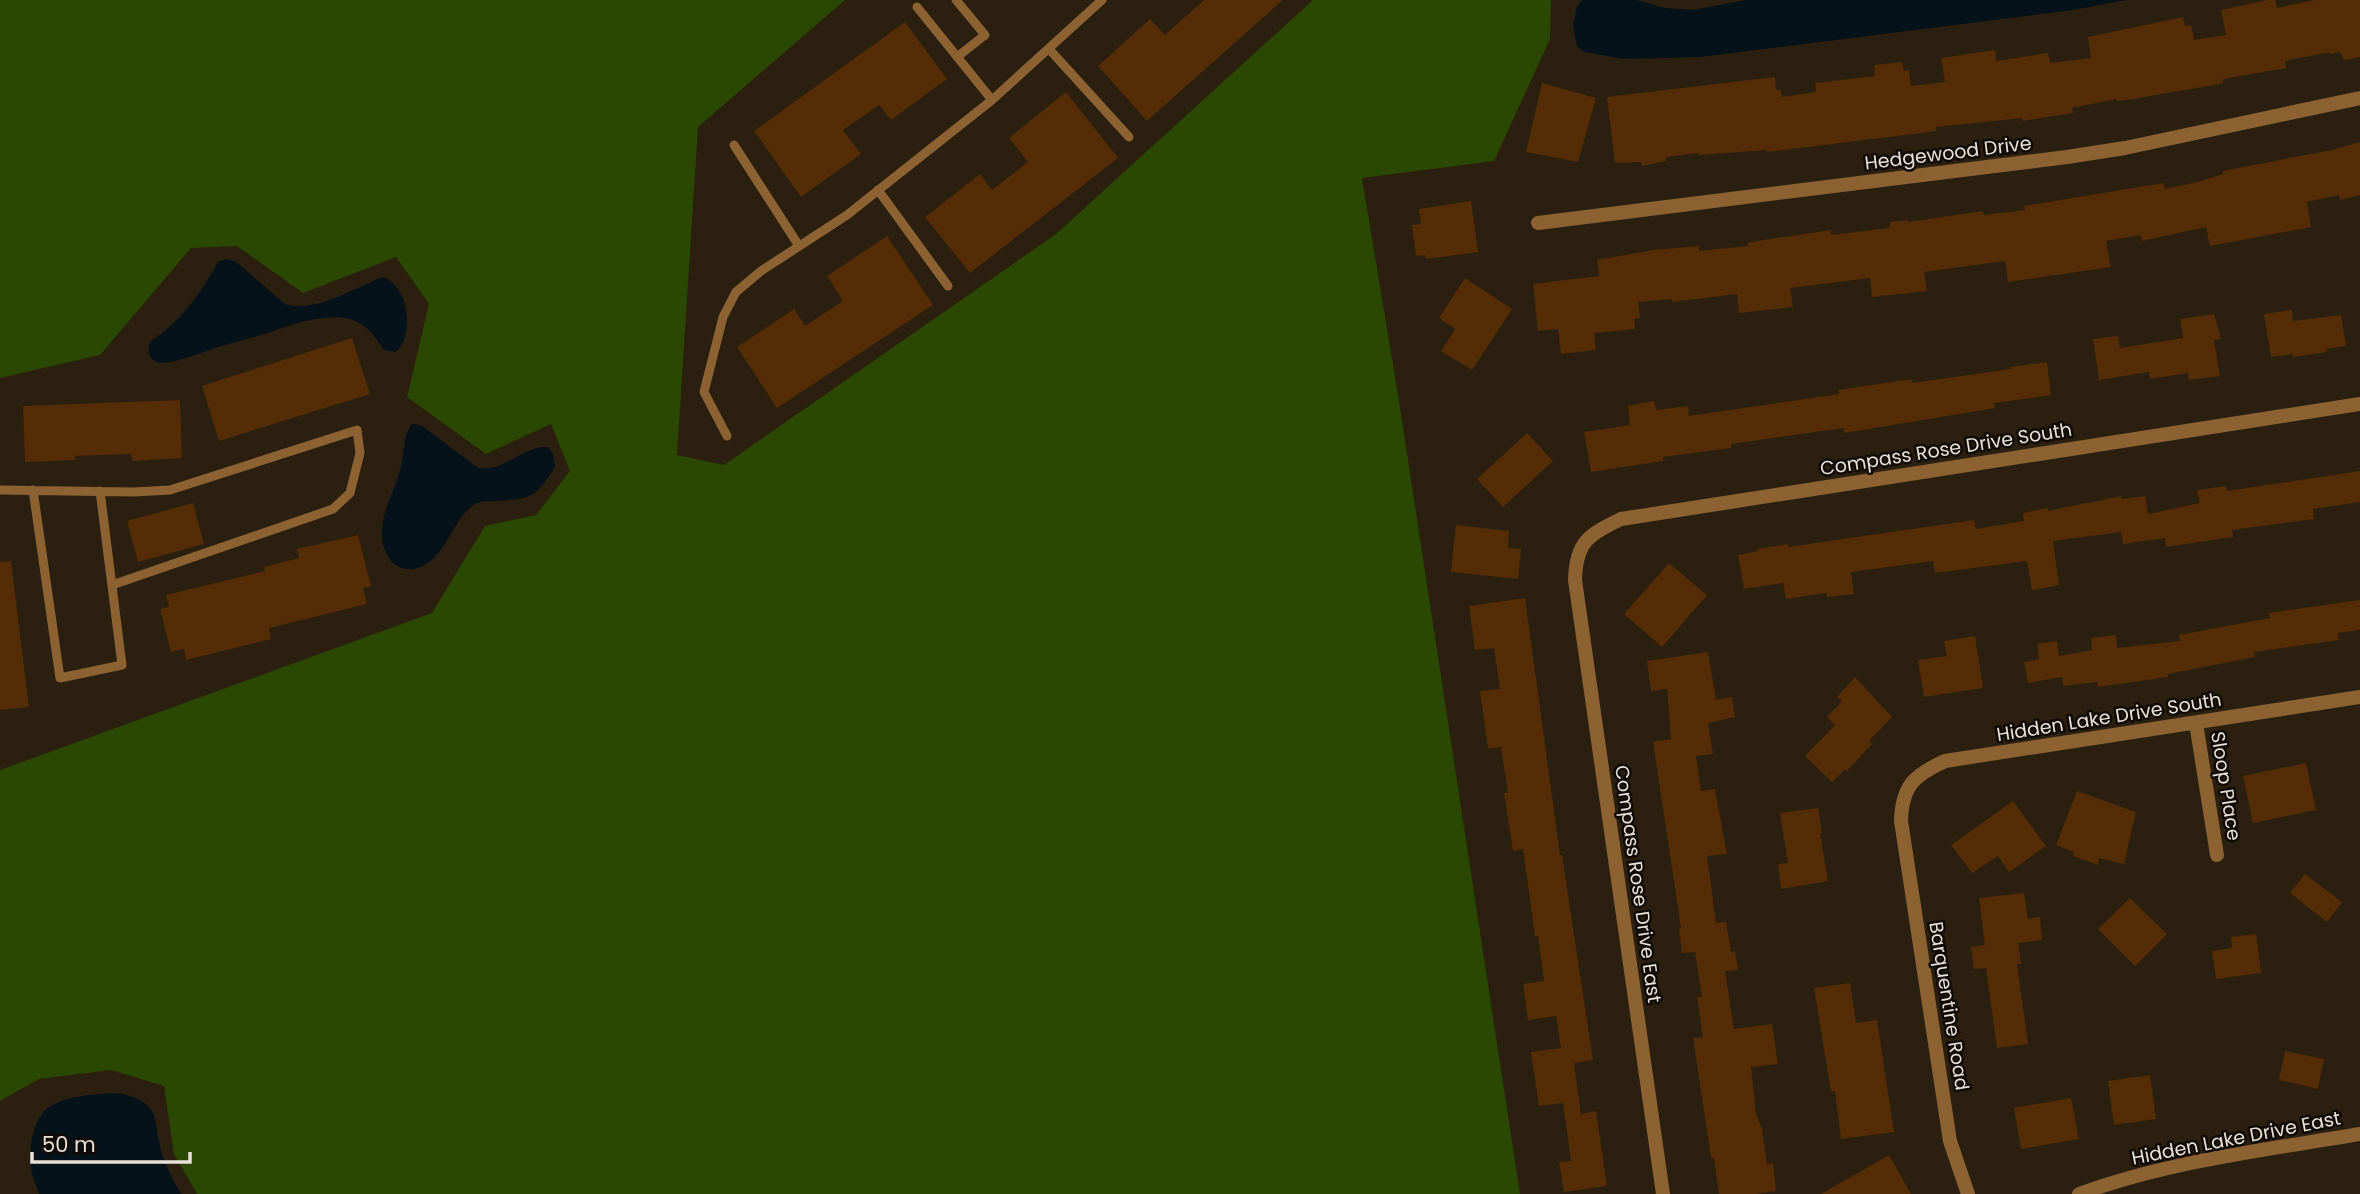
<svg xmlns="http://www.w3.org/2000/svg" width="2360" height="1194" font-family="Poppins,sans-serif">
	<rect width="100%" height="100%" fill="#2b1f10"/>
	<path fill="#2b4802" d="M0,0H845L698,127L677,455L724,465L1056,234L1313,0H1551L1550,39L1494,161L1362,178L1399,401L1520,1194H197L174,1154L164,1086L111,1070L39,1079L0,1101V770L432,613L485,526L536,515L570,471L551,424L486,454L407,397L429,304L396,257L303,293L237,246L191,248L100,355L0,378Z"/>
	<path fill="#06121a" d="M1582,0H1637L1665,8L1694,10L1746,0H2126L2073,10L1700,57L1624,59L1585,52L1577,46L1573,25L1577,7Z
		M226,259L235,261L285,304C314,314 355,288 382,277C409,284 415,335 396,352L384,350C374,335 364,320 344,318C314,315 289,326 261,335C244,340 226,344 209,350C195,355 178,362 163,363C150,363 145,351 151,341C180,323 202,291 218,262Z
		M412,424L421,425L478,468C504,472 523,446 548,447L553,454L555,467C535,497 533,499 496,501C489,501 481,501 475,504C450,520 447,562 414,569C406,570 395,567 391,561C369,531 392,500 400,470C405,455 402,436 412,424Z
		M119,1093C167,1104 150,1122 164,1159C168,1171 175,1183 181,1194H39C37,1187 33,1180 32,1173C27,1154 32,1119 49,1107C68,1095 97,1094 119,1093Z"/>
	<path fill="#542c06" d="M1204,0H1283L1147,121L1098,66L1150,19L1165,35Z
		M2268,0H2275L2277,8L2315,0H2360V57L2344,60L2340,52L2330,54V52L2285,61L2286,68L2223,79V83L2209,86L2127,100L2117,101L2116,99L2072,108L2073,113L2022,121V118L1936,127L1937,131L1767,152L1766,150L1699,155L1698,153L1666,157V161L1642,166L1641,162L1615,163L1607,97L1775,77L1776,90H1781L1782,97L1816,92L1815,83L1875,76L1874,65L1902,62L1904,71L1909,70L1911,86L1945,82L1941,58L1995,50L1996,61L2048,53L2050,63L2091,58L2088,37L2183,17L2185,26L2191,25L2194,40L2226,35L2221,10Z
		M905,22L947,79L891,120L879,105L843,130L861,154L801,197L754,131Z
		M1542,83L1596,98L1578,162L1526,152Z
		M1066,92L1118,158L970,273L925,217L980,174L992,190L1028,162L1009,138Z
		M2360,142V195L2340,200L2339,195L2307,202L2311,227L2210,246L2206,227L2142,241L2141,235L2106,241L2111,267L2008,282L2005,261L1924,272L1927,291L1872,297L1870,278L1790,288L1793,307L1739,313L1737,294L1672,302V299L1638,302L1640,318L1634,319L1635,329L1594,333L1596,350L1561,354L1558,329L1538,331L1533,284L1599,276L1597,260L1653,250L1699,246V251L1748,246V243L1757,241L1831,230V235L1881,229L1890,227V222L1908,220V222L1983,211L1984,215L2025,210L2024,206L2164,183V189L2198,182L2223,174V171L2332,150Z
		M1471,201L1478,252L1426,259L1425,255L1416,256L1412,225L1421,224L1419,209Z
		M887,236L933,305L777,408L737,347L794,309L805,326L843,301L827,276Z
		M1465,278L1512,309L1472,370L1441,351L1455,329L1439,318Z
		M2292,310L2293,321L2341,315L2346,346L2326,349L2327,352L2293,357V354L2271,357L2264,314Z
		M2214,314L2221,339L2214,340L2220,376L2189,380L2188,373L2150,379L2149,372L2099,380L2093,339L2118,336L2120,348L2183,338L2180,319Z
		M352,338L370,394L219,441L202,386Z
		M2047,362L2051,395L1994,403L1995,408L1844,433V428L1731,444V448L1663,457V461L1591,472L1584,432L1630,425L1628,406L1654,401L1656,410L1688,406L1689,416L1839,394L1838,390L1912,379V383L2011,369L2010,367Z
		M180,400L182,458L132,461L131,454L75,456V460L25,462L23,406Z
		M1527,433L1553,461L1503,507L1477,479Z
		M2360,471V502L2313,509L2314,519L2232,530L2233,537L2166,547L2165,538L2123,544L2121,532L2053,541L2059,585L2032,590L2027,561L1935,573L1933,561L1851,572L1854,594L1827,597L1826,593L1786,599L1783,583L1744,589L1738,555L1758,551V549L1788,544V547L1974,520L1976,529L2024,521L2023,513L2048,508V511L2121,496L2122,499L2145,496L2148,514L2200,503L2197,490L2226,486L2227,491Z
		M193,503L204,544L138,562L127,521Z
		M1456,525L1509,531L1508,548L1521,549L1518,579L1451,572Z
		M358,535L371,586L363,588L367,604L269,628L271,639L186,660L184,649L171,652L160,609L169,607L166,595L265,571L264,567L299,558L297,549Z
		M11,561L29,707L0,710V562Z
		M1669,563L1707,595L1662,647L1624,614Z
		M1525,598L1560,855H1562L1593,1060L1574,1063L1581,1114L1596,1111L1607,1186L1564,1192L1559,1162L1571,1161L1563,1103L1539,1106L1531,1052L1561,1048L1556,1016L1528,1020L1523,984L1544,981L1538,936H1535L1523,849L1513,851L1504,793H1508L1501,747L1488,749L1480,691L1500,689L1494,648L1475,650L1469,606Z
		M2360,600V630L2338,633L2339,640L2254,652L2255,657L2168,674V677L2098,687L2097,682L2063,686L2062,677L2028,683L2024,662L2039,659L2037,644L2057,641L2059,656L2092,650L2091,638L2116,635L2117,648L2180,641L2179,635L2270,618L2269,613Z
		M1975,636L1983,688L1924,697L1918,660L1947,656L1944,641Z
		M1708,652L1716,700L1732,697L1735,717L1708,723L1713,754L1696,756L1701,791L1715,789L1727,854L1707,856L1716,923L1726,922L1731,952L1735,951L1738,970L1725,971L1734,1029L1772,1024L1778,1064L1751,1067L1756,1113L1762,1129L1767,1164L1773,1163L1776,1191L1756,1194H1719L1714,1158H1711L1693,1038L1703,1037L1697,997H1702L1695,952L1682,953L1679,928H1681L1653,742L1671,739L1667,689L1651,691L1647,661Z
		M1855,677L1892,717L1869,741L1872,744L1847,771L1845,769L1832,782L1805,756L1835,725L1827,717L1842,701L1837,697Z
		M2306,763L2316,810L2253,823L2243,776Z
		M2077,791L2136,812L2124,864L2099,858L2098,865L2073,856L2074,852L2056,845Z
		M2013,801L2046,846L2009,872L1998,856L1972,873L1951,845Z
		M1818,808L1822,833H1820L1828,881L1781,889L1778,864L1788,863L1780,813Z
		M2305,874L2342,902L2327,922L2290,893Z
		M2024,893L2028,919L2040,917L2042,940L2018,943L2021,964H2017L2028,1044L1997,1048L1986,968L1974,969L1971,947L1985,945L1979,898Z
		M2130,898L2167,934L2135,966L2098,929Z
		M2256,934L2261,973L2216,979L2212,951L2232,948L2231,937Z
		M1850,983L1856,1023L1877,1020L1894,1132L1841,1139L1835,1091L1831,1092L1814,988Z
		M2285,1051L2324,1059L2318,1089L2279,1080Z
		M2150,1075L2156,1119L2114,1125L2108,1081Z
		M2071,1098L2079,1139L2021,1149L2014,1108Z
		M1889,1155L1911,1194H1821Z"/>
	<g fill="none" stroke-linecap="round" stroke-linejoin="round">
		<path stroke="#8d6233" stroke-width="9" d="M956,0L985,35L957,57
			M917,7L992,100
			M1049,49L1129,137
			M734,145L799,246
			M878,190L948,286
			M727,436L704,392L723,317L736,292L761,271L847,215L992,100L1102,0
			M0,490L134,492L170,490L357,430L360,453L350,493L333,509L112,585
			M33,490L60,678L122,665L100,491"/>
		<path stroke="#8d6233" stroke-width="14" d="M1538,223L2067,157L2125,148L2360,98
			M2196,723L2217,855
			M1663,1194L1575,580C1576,542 1588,535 1621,519L2360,404
			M1968,1194L1950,1141L1901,821C1902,786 1914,775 1945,761L2360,697
			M2079,1194C2169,1161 2266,1150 2360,1134"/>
	</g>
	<g text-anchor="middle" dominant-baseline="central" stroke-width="5" stroke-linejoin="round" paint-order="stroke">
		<g font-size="19" fill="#e9e1d7" stroke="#0f0a05">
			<text transform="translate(1948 153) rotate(-7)">Hedgewood Drive</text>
			<text transform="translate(1946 449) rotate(-9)">Compass Rose Drive South</text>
			<text transform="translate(2109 717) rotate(-9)">Hidden Lake Drive South</text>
			<text transform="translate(2226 786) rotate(81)">Sloop Place</text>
			<text transform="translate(1638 884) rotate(82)">Compass Rose Drive East</text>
			<text transform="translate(1949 1006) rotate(81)">Barquentine Road</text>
			<text transform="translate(2236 1138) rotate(-11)">Hidden Lake Drive East</text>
		</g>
	</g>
	<path d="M32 1152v10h158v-10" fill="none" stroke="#e9e1d7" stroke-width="3.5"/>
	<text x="42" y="1152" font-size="21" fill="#e9e1d7" stroke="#0f0a05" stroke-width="5" paint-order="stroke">50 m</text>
</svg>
